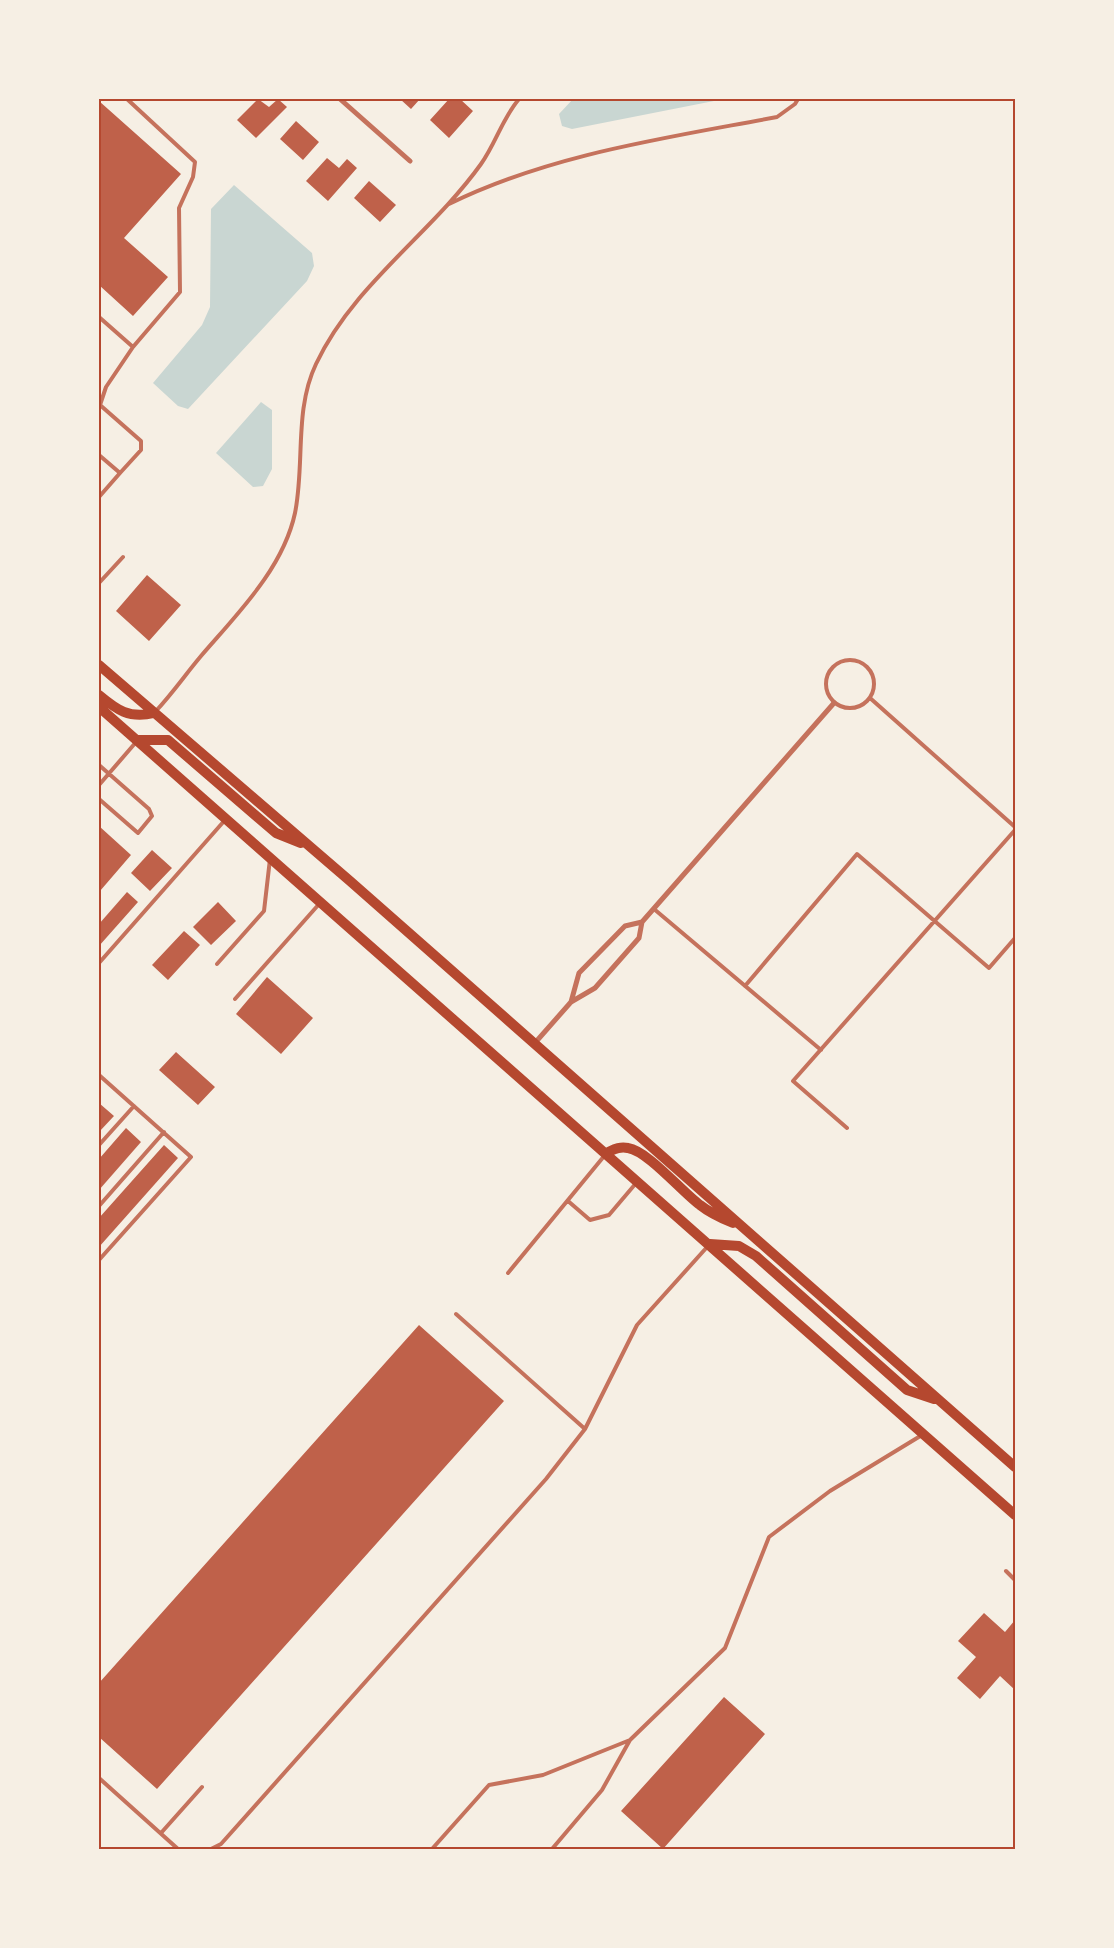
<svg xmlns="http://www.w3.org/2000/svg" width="1114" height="1948" font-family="'Exo 2',sans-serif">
	<rect width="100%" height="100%" fill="#f6efe4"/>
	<path fill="#c9d6d2" d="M573,99H724L572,129L562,126L559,114Z
		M234,185L312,253L314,266L307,281L188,409L178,406L153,383L202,325L210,307L211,209Z
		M261,402L272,410V469L263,486L253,487L216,453Z"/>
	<path fill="#bf614a" d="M258,99L269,107L278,99L287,107L256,138L237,120Z
		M400,99H420L411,109Z
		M449,99H460L473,111L449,138L430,120Z
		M99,101L181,174L124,238L168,277L133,316L99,285Z
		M296,121L319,142L303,160L280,139Z
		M327,158L339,168L347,159L357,168L328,201L306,181Z
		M369,181L396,205L380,222L354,198Z
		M147,575L181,605L149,641L116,611Z
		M99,826L131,855L100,891L99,890Z
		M152,850L172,868L150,891L131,873Z
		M127,892L138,902L99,946V924Z
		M218,902L236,921L211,945L193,927Z
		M184,931L200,945L168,980L152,965Z
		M267,977L313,1018L281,1054L236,1014Z
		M176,1052L215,1087L198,1105L159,1070Z
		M99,1103L114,1116L99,1132Z
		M126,1128L141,1142L99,1190V1159Z
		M164,1145L178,1158L99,1247V1218Z
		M419,1325L504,1401L157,1789L99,1737V1683Z
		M984,1613L1005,1632L1015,1620V1690L1000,1676L980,1699L957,1678L976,1657L958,1641Z
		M724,1697L765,1734L663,1849L621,1811Z"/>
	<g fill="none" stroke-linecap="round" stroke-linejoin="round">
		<path stroke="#c5725c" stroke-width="4" d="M449,204C551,154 666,138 777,117L795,104L798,99
			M99,317L133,347L180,292L179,208L193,177L195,162L127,99
			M99,455L120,473L99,497
			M120,473L141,450V441L100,405L106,387L133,347
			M99,583L123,557
			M826 684a24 24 0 1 1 48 0a24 24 0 1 1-48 0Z
			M870,698L1015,827
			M155,712C172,694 185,675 201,656C237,614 283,569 295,513C305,464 294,410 316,364C353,285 431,234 481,164C496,143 502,119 519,99
			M99,765L149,809L152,816L138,833L99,799
			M99,785L137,741
			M654,909L821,1050
			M99,963L225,820
			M217,964L264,911L270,859
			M745,986L857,854L989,968L1015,938
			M235,999L320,903
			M99,1075L191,1157L99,1260
			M847,1128L793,1081L1015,830
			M99,1145L134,1106
			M568,1201L590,1220L609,1215L637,1182
			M99,1206L164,1132
			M508,1273L605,1155
			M456,1314L585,1429L637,1325L708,1246
			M1006,1571L1015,1580
			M99,1778L178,1849
			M161,1833L202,1787
			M211,1849L221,1844L546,1479L585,1429
			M432,1849L489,1785L543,1775L630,1740
			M552,1849L602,1790L630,1740L725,1648L769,1537L830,1491L922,1435"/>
		<path stroke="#c5725c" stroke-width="5" d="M340,99L410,161
			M642,922L834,703
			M534,1044L571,1002L595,988L639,938L642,922L625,926L579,973L571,1002"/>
		<path stroke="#b5482f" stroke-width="10" d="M99,665L350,881L1015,1467
			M99,695C117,710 129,719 154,713
			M99,707L1015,1515
			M139,740H168L276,833L301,843
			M606,1153C613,1150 619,1146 628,1148C648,1151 682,1192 700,1205C710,1213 721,1218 733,1223
			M710,1244L739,1246L756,1256L907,1390L934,1399"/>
	</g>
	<rect width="1114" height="1948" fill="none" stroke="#f6efe4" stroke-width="200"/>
	<rect x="100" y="100" width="914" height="1748" fill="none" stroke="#b5482f" stroke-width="2"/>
</svg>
